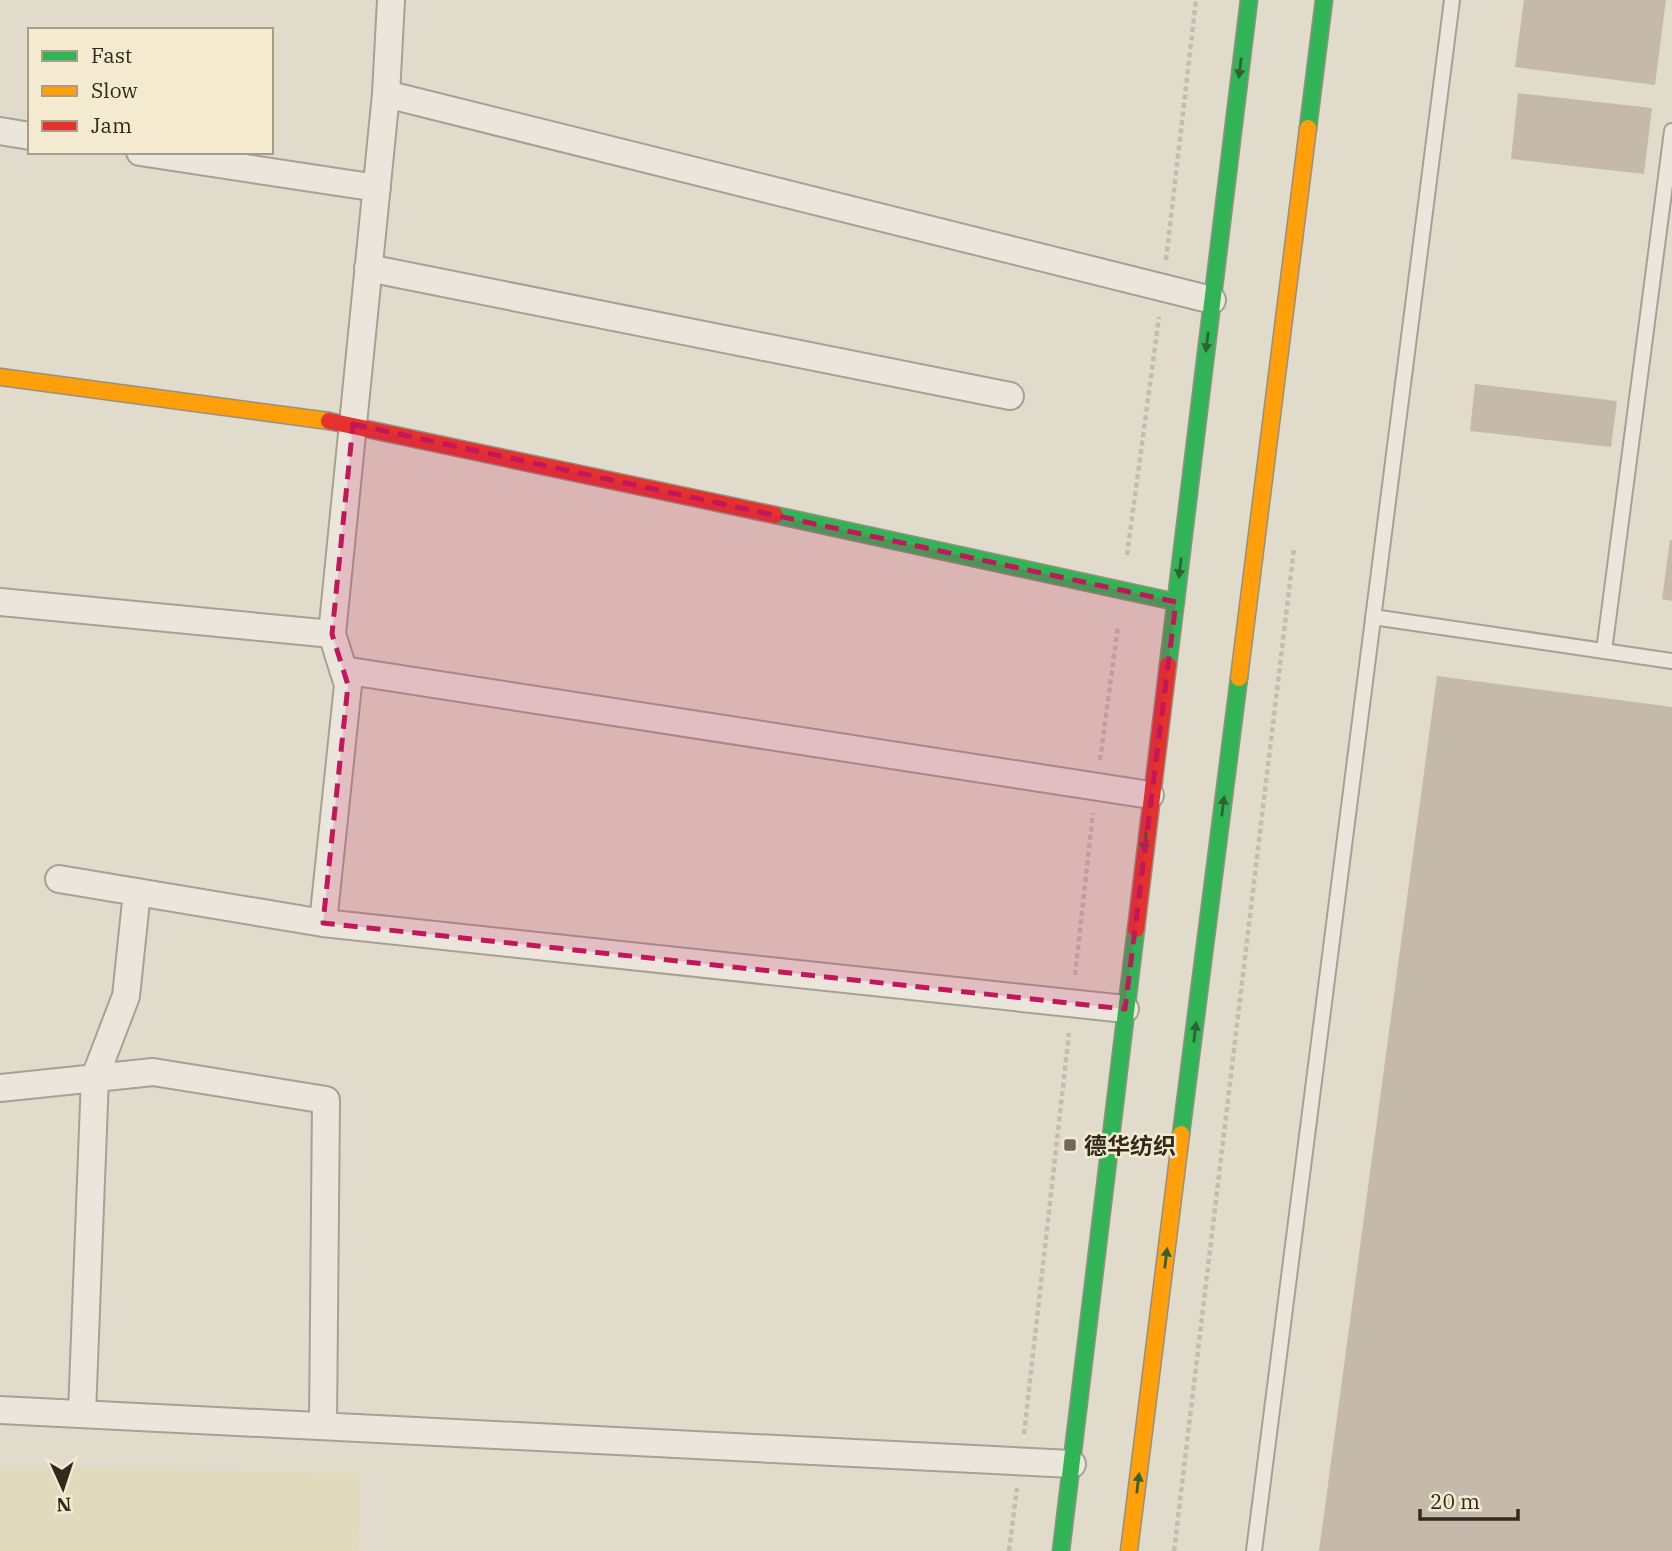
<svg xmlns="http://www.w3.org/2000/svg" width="1672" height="1551" font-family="'IBM Plex Serif','Noto Sans SC',serif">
	<rect width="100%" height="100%" fill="#e1dbcb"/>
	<path fill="#e1dabc" d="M0,1466L360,1474L359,1551H0Z"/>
	<path fill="#c5b9ac" d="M1524,0H1666L1655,85L1515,67Z
		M1518,93L1652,108L1644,174L1511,159Z
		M1475,384L1617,401L1611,447L1470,431Z
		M1670,540H1672V601L1662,599Z
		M1437,676L1672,707V1551H1319Z"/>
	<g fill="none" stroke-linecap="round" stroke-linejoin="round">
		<g stroke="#a6a095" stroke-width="18">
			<path id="lane" d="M1373,617L1672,661
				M1604,651L1672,131
				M1254,1551L1452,0"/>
		</g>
		<g stroke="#a6a095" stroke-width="30">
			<path id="street" d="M386,94L1212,300
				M0,131L30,136
				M140,152L377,188
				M368,268L1010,396
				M0,602L332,634
				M343,670L1150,795
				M59,879L323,923L1125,1009
				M323,923L348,685L332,634L386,94L391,0
				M0,1088L153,1072L326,1100L323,1425
				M0,1410L1072,1464
				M82,1414L95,1077L126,996L137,892"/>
		</g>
		<g stroke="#969084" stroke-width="19">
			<path id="fast" d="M1308,128L1324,0
				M775,515L1176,602
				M1168,665L1249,0
				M1181,1134L1239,678
				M1061,1551L1136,929"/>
		</g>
		<g stroke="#969084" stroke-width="19">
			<path id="slow" d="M0,377L329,421
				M1239,678L1308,128
				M1129,1551L1181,1134"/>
		</g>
		<g stroke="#969084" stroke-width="19">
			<path id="jam" d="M329,421L775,515
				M1136,929L1168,665"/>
		</g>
		<path stroke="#c2bdb3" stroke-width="4.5" stroke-dasharray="5 3.5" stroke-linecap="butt" d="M1166,260L1196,0
			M1127,555L1159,317
			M1100,760L1118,626
			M1075,975L1093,813
			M1024,1434L1069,1033
			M1009,1551L1017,1488
			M1174,1551L1294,548"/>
		<use href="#lane" stroke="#eae6dc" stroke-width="14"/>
		<use href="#street" stroke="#eae6dc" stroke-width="26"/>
		<use href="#fast" stroke="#30b455" stroke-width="16"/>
		<use href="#slow" stroke="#ff9f0a" stroke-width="16"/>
		<use href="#jam" stroke="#e5322d" stroke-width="16"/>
	</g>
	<defs><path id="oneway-solid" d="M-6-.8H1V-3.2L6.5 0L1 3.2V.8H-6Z" transform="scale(1.75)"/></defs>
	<g fill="#326133">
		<use href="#oneway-solid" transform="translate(1240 68) rotate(97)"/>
		<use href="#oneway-solid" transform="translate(1207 342) rotate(97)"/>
		<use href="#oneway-solid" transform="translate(1180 568) rotate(97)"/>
		<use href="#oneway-solid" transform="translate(1223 806) rotate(-83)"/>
		<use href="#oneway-solid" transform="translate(1145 842) rotate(97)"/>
		<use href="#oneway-solid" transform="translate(1195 1032) rotate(-83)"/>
		<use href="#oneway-solid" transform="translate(1166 1258) rotate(-83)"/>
		<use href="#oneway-solid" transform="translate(1138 1483) rotate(-83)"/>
	</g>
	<path fill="#c2185b" fill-opacity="0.2" stroke="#c2185b" stroke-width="5" stroke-dasharray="14 9" stroke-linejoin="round" d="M353,424L1176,602L1125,1009L323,923L348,685L332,634Z"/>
	<rect fill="#71675a" stroke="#f3ead0" stroke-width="2.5" x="1063" y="1138" width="14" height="14" rx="3.5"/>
	<g text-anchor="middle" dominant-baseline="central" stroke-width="5" stroke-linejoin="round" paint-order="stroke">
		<g font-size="23" font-weight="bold" fill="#34291d" stroke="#f3ead0" text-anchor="start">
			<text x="1084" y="1145">德华纺织</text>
		</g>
	</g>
	<rect x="28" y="28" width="245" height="126" fill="#f3ead0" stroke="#a79d88" stroke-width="2"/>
	<rect x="42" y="51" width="35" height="10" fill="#30b455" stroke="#a79d88" stroke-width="2"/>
	<text x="91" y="63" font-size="21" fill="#34291d">Fast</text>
	<rect x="42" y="86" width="35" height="10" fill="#ff9f0a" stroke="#a79d88" stroke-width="2"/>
	<text x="91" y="98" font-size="21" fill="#34291d">Slow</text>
	<rect x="42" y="121" width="35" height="10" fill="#e5322d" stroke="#a79d88" stroke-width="2"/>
	<text x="91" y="133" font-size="21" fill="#34291d">Jam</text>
	<g transform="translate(63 1488) rotate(177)" stroke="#f3ead0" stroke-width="5" paint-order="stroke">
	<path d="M0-5L12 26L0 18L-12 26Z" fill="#34291d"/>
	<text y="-10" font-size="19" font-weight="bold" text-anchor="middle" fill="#34291d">N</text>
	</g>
	<path d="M1420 1509v10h98v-10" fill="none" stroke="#34291d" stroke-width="3.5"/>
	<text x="1430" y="1509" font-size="21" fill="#34291d" stroke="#f3ead0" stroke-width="5" paint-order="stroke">20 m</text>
</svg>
